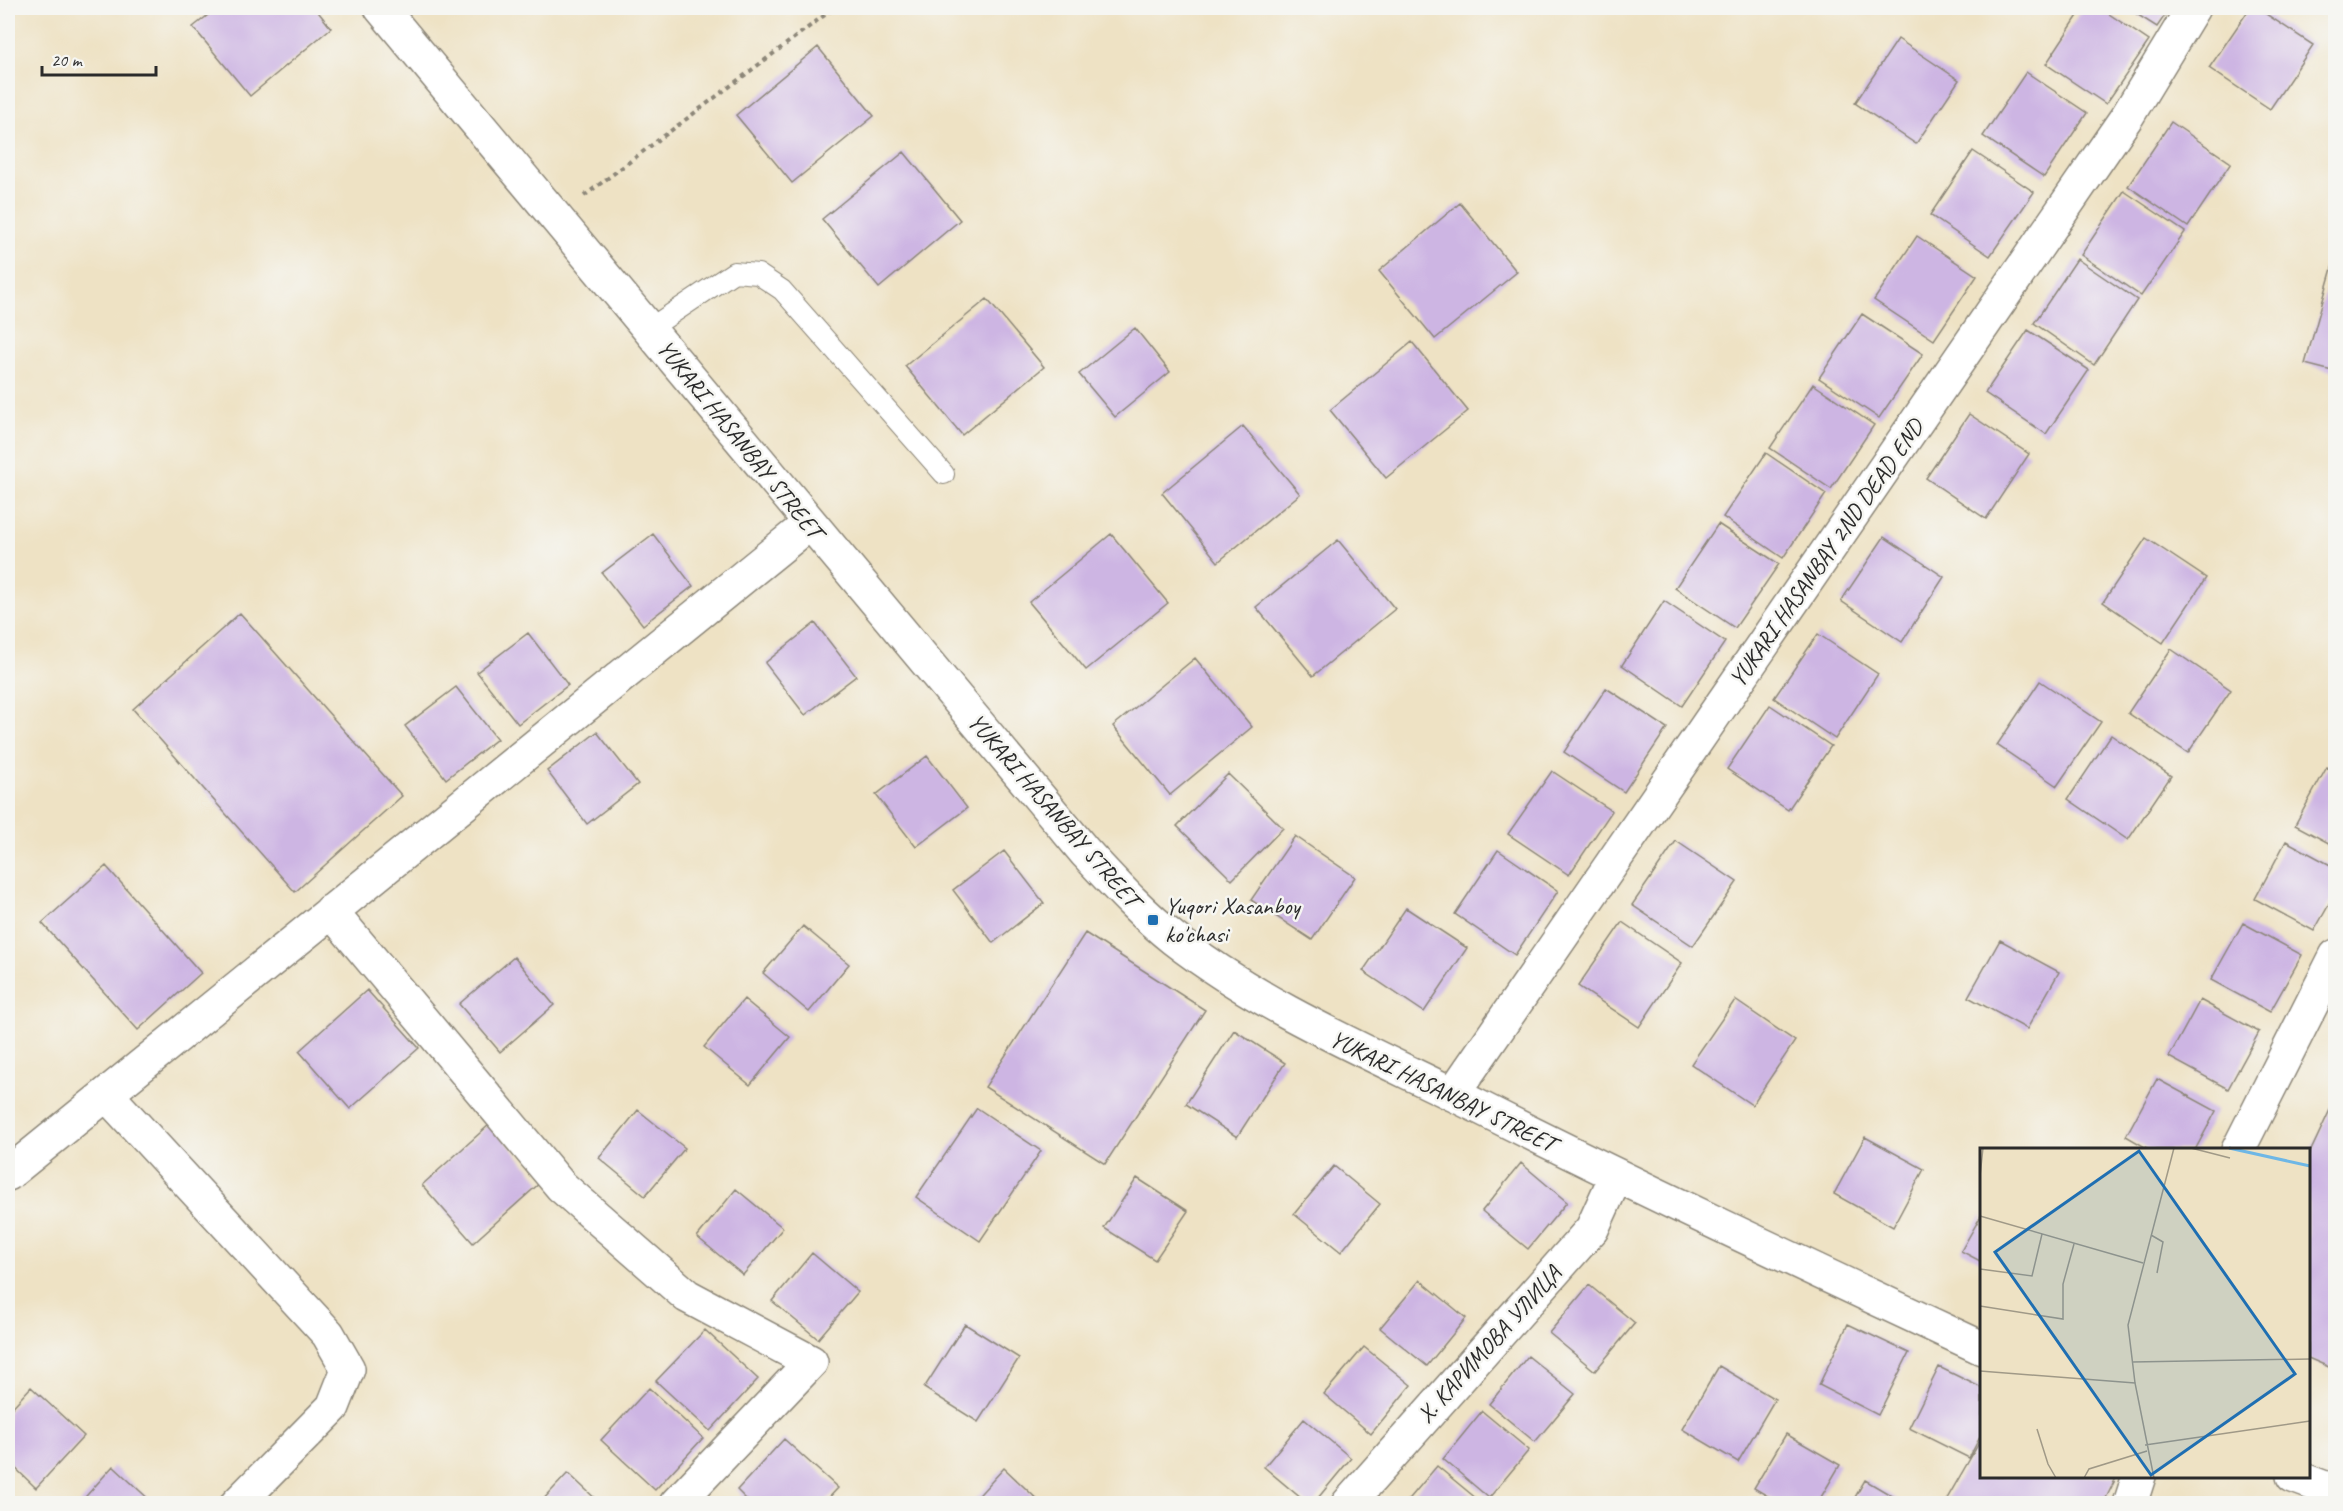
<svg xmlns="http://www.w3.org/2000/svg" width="2343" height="1511" font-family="Caveat,sans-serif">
	<rect width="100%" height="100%" fill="#f6f6f2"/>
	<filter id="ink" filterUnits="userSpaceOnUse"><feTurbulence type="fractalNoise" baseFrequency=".0167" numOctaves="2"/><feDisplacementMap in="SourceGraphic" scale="12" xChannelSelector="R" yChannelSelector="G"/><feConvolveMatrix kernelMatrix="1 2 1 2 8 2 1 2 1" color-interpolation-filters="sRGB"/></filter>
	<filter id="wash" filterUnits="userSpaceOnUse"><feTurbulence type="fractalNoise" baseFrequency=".008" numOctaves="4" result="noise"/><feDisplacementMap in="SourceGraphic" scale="24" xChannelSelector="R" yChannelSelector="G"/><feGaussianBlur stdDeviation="1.35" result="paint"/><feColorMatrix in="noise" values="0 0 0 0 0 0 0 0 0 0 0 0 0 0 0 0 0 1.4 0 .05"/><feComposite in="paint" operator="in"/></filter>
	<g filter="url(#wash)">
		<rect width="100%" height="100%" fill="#eee2c4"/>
		<g id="blocks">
			<path fill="#cdb5e3" d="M217,8H315L331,28L250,96L193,27Z
				M2083,8H2100L2149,41L2106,104L2046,64Z
				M2127,8H2170L2157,27Z
				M2250,8H2257L2313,45L2270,109L2209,68Z
				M1898,39L1959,80L1916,144L1855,103Z
				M818,47L874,116L792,183L736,115Z
				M2026,72L2087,113L2044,177L1983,136Z
				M2171,122L2231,163L2188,227L2128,186Z
				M1973,151L2034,192L1990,256L1930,215Z
				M904,152L960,220L879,288L822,219Z
				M2124,191L2185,232L2141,296L2081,255Z
				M1460,203L1517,272L1435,339L1379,271Z
				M1917,236L1977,276L1934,340L1874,300Z
				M2336,254V372L2305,364Z
				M2077,259L2137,300L2094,365L2034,323Z
				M987,299L1044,367L962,435L905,366Z
				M1862,314L1923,354L1879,418L1819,378Z
				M1135,328L1170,372L1115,417L1079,374Z
				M2028,330L2089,370L2046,434L1985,393Z
				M1412,342L1468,411L1386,478L1330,410Z
				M1813,384L1874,425L1831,489L1770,448Z
				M1969,414L2029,454L1986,519L1926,478Z
				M1243,426L1300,494L1218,562L1162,493Z
				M1766,453L1826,494L1783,558L1723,517Z
				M1718,524L1779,564L1735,628L1675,588Z
				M653,534L693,586L643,625L602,573Z
				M1111,534L1168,603L1086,670L1029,602Z
				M1884,537L1944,577L1902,642L1841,601Z
				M2146,538L2206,578L2163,643L2103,602Z
				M1338,540L1395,609L1313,676L1256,607Z
				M1664,601L1725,642L1682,706L1622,665Z
				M240,613L402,796L295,892L133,709Z
				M815,623L856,676L805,715L765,663Z
				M528,633L568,685L518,724L477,672Z
				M1818,634L1878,674L1835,739L1774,698Z
				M2171,649L2231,690L2188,753L2128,713Z
				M1195,658L1252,727L1170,795L1113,726Z
				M2040,681L2101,722L2057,786L1997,745Z
				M456,687L497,739L446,779L405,726Z
				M1606,688L1667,728L1624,792L1564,752Z
				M1770,705L1831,746L1788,810L1727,769Z
				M597,732L638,784L587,824L547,771Z
				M2111,735L2171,776L2128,840L2068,799Z
				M927,756L967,808L916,847L876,795Z
				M2327,767L2336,772V847L2295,825Z
				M1552,771L1612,811L1569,875L1508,834Z
				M1228,774L1283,828L1232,880L1177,826Z
				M1295,836L1355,877L1312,940L1251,900Z
				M1676,841L1737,882L1693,946L1632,905Z
				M2286,841L2336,868V892L2314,931L2255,899Z
				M1498,850L1558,891L1515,955L1455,914Z
				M1004,851L1044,903L993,943L953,890Z
				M106,866L201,973L138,1030L42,923Z
				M1406,908L1467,948L1424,1012L1363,971Z
				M1622,922L1682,963L1639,1027L1578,986Z
				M2243,923L2302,955L2270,1012L2211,980Z
				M803,926L849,964L809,1012L763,973Z
				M1085,933L1205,1010L1105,1164L985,1087Z
				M2000,940L2059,972L2027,1029L1968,997Z
				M514,957L554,1005L500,1052L459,1004Z
				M367,990L419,1048L350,1109L299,1051Z
				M744,999L790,1037L750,1085L704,1047Z
				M1735,1000L1795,1041L1752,1105L1691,1064Z
				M2200,1000L2259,1032L2228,1089L2169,1057Z
				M1234,1030L1285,1063L1237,1137L1186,1104Z
				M2157,1079L2216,1111L2195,1150H2150L2126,1136Z
				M2336,1097V1370L2308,1358V1157Z
				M977,1108L1041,1151L980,1241L916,1197Z
				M638,1110L685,1148L645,1196L599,1158Z
				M490,1124L541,1182L473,1243L422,1185Z
				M1865,1137L1924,1169L1893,1227L1834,1194Z
				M1521,1163L1567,1202L1528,1249L1482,1211Z
				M1334,1166L1380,1204L1341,1252L1294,1214Z
				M1137,1178L1188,1211L1155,1260L1104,1228Z
				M736,1189L783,1228L743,1275L697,1237Z
				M1982,1214V1262L1961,1251Z
				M812,1253L858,1292L818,1339L772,1301Z
				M1420,1280L1466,1318L1427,1366L1380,1328Z
				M1589,1285L1635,1323L1595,1371L1549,1333Z
				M965,1324L1019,1358L978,1422L924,1388Z
				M1848,1324L1909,1353L1878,1415L1819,1385Z
				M705,1330L758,1379L710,1431L656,1381Z
				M1364,1347L1411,1385L1371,1434L1324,1394Z
				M1528,1356L1575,1394L1535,1442L1489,1404Z
				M1719,1366L1775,1399L1738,1462L1682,1429Z
				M1939,1367L1982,1388V1433L1969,1458L1909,1428Z
				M31,1387L84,1436L36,1488L8,1461V1412Z
				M649,1388L703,1438L655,1490L601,1440Z
				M1482,1411L1529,1450L1489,1498L1443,1459Z
				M1304,1419L1351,1458L1313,1504H1308L1264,1467Z
				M1786,1434L1840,1465L1817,1504H1781L1754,1488Z
				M1982,1438V1476H2117L2103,1504H1944Z
				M784,1439L838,1488L823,1504H751L737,1490Z
				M113,1466L154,1504H79Z
				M1437,1466L1483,1504H1405Z
				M1004,1468L1042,1504H971Z
				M568,1473L601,1504H539Z
				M1865,1480L1906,1504H1851Z"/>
		</g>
	</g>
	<g filter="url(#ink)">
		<use href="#blocks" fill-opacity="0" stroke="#8c8678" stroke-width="1.5"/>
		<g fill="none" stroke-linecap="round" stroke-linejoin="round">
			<g stroke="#8c8678" stroke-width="22">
				<path id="service" d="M649,329L734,272L758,274L782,290L944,474"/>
			</g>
			<g stroke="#8c8678" stroke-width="36">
				<path id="minor" d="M331,911L561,1186L687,1296L811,1362L676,1504
					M1453,1094L2128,115L2193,8
					M107,1095L328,1334L348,1369L333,1407L237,1504
					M8,1174L809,524
					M1348,1504L1592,1229L1616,1176
					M2130,1504L2139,1476"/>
			</g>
			<g stroke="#8c8678" stroke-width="36">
				<path id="tertiary" d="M381,8L1085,852C1113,882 1141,913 1174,939C1266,1010 1373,1054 1477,1106C1643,1190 1813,1269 1982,1348
					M2238,1150L2336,956
					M2293,1476L2336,1492"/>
			</g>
			<path stroke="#8c8678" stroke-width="4" stroke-dasharray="4.5 4.5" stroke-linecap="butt" d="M584,196L834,8"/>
			<use href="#service" stroke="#fff" stroke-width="20"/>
			<use href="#minor" stroke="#fff" stroke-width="33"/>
			<use href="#tertiary" stroke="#fff" stroke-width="33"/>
		</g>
	</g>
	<rect fill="#1f6fb2" stroke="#f6f6f2" stroke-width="2" x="1147" y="914" width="12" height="12" rx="3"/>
	<g text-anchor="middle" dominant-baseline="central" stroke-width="5" stroke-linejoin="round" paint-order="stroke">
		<g font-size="24" fill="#2b2b2b" stroke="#f6f6f2">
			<text transform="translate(740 439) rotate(51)">YUKARI HASANBAY STREET</text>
			<text transform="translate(1826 553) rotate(-55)">YUKARI HASANBAY 2ND DEAD END</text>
			<text transform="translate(1054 810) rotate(49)">YUKARI HASANBAY STREET</text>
			<text transform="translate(1443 1091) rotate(26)">YUKARI HASANBAY STREET</text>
			<text transform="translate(1489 1344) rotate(-48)">Х. КАРИМОВА УЛИЦА</text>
		</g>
		<g font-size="24" fill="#2b2b2b" stroke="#f6f6f2" text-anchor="start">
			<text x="1165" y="906">Yuqori Xasanboy<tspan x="1165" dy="28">ko'chasi</tspan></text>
		</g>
	</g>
	<g transform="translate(1980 1148)">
		<rect width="330" height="330" fill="#eee2c4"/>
		<path fill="none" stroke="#6eb7e6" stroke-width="3" d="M249,0L330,18"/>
		<path fill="none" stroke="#a09987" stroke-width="1.5" d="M211,0L250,10M0,28L3,0M0,68L163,115M171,87L183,94L177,125M0,121L52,128L62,86M0,158L83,171V136L94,96M152,214L330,211M0,223L155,235M57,281L68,316L76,330M165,297L330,273M104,330L109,321L167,303M174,330L155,235L148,177L194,0"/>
		<path fill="#1f6fb2" fill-opacity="0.15" stroke="#1f6fb2" stroke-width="3" d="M159,3L315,226L171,327L15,104Z"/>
		<rect width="330" height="330" fill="none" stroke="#2b2b2b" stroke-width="3"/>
	</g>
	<rect width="2343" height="1511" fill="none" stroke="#f6f6f2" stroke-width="30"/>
	<path d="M42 66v9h114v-9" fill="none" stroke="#2b2b2b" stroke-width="3"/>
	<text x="51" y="66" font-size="18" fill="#2b2b2b" stroke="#f6f6f2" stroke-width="4.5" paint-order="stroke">20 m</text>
</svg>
